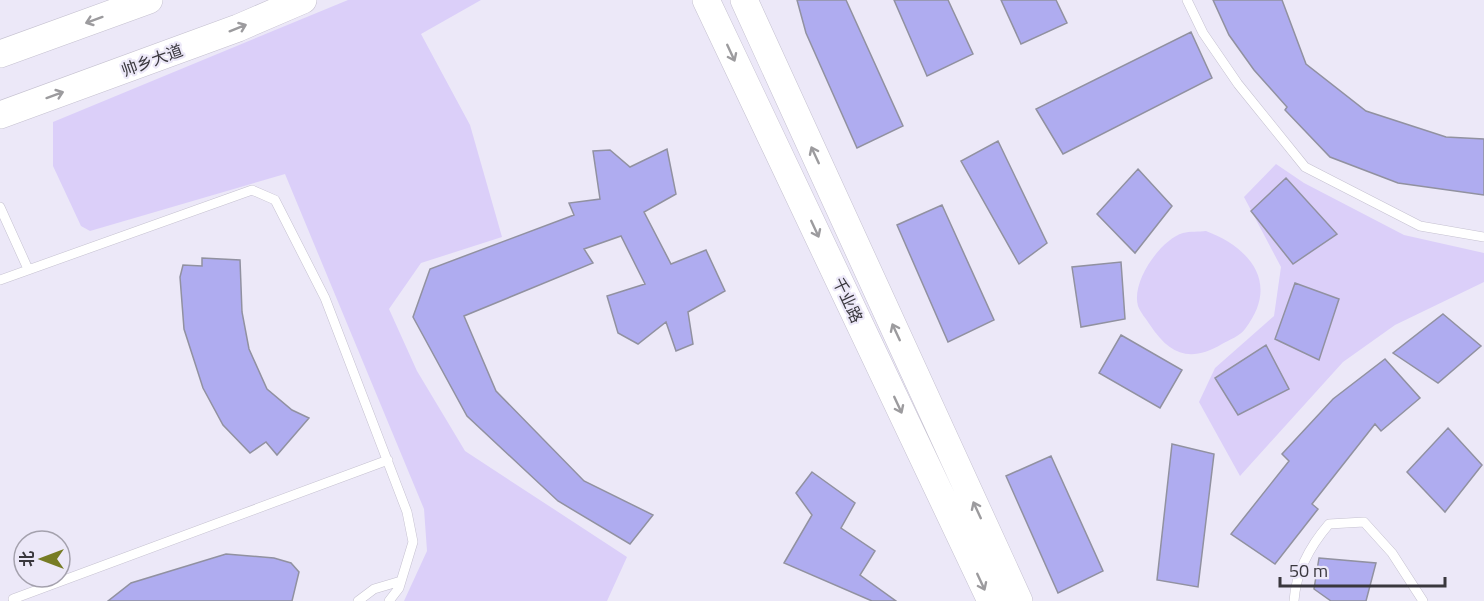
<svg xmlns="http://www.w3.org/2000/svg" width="1484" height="601" font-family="'Titillium Web','Noto Sans SC',sans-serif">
	<rect width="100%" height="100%" fill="#ece8f8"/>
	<path fill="#dbcff9" d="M348,0H481L421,34L470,125L502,237L421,263L389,309L417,371L465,451L627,557L607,601H404L427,551L424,509L285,174L90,231L81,226L53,166V122Z
		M1276,164L1304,183L1404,235L1484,253V282L1395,325L1343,362L1240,476L1199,402L1215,368L1274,316L1281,267L1244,197Z
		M1206,231C1251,248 1280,284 1245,329C1240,336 1229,340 1222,344C1190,363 1170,355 1150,325C1147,320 1140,312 1138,306C1131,282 1160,240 1183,233C1190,231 1199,232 1206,231Z"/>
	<path fill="#afacf0" stroke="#9191a0" stroke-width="1.5" d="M797,0H846L903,126L857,148L806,33Z
		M894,0H948L973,54L927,76Z
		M1001,0H1056L1067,23L1021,44Z
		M1213,0H1282L1306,64L1366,111L1446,137L1484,139V195L1398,183L1330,157L1285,110L1287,107L1254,70L1229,35Z
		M1191,32L1212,78L1063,154L1036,109Z
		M998,141L1047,243L1019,264L961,161Z
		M667,149L676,194L644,212L671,264L706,250L725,291L688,312L693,344L676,351L666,322L638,344L618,333L607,296L645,284L621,236L584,249L593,263L464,316L496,391L584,481L653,515L630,544L558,501L467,416L413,317L430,269L574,215L569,203L600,199L593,151L610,150L630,167Z
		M1138,169L1172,206L1135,253L1097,214Z
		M1286,178L1337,234L1293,264L1251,211Z
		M942,205L994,320L948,342L897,225Z
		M202,258L240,260L242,312L249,349L267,389L292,410L309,418L277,455L266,442L250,453L223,425L203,388L184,329L180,277L183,265L202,266Z
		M1121,262L1125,319L1081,327L1072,267Z
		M1295,283L1339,299L1319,360L1275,339Z
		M1443,314L1481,346L1438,383L1393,353Z
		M1121,335L1182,370L1160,408L1099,373Z
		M1266,345L1289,389L1238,415L1215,378Z
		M1385,359L1420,398L1381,431L1375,424L1312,504L1318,509L1275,564L1231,534L1289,461L1282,454L1333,399Z
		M1448,428L1482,465L1445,512L1407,472Z
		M1172,444L1214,454L1198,587L1157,580Z
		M1051,456L1103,571L1058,593L1006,476Z
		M812,472L855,503L841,528L875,551L860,575L896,601H872L784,563L812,515L796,493Z
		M226,554L274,558L291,563L299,572L292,601H108L131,583Z
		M1319,558L1376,563L1366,601H1331L1314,589Z"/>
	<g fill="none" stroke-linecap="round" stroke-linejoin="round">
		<g stroke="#c5c1d0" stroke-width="10">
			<path id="service" d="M1187,0L1203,33L1238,84L1305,167L1420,226L1484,237
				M0,207L28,269
				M0,280L252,190L275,200L325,298L407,512L413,542L399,588L389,601
				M13,599L388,460
				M358,601L374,589L401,581
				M1294,601C1296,571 1310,546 1329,524L1364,522L1392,553L1423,601"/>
		</g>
		<g stroke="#c5c1d0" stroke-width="28">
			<path id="secondary" d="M706,0L991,601
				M744,0L1019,601
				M0,54L149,0
				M0,115L238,28L303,0"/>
		</g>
		<use href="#service" stroke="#fff" stroke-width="9"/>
		<use href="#secondary" stroke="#fff" stroke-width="27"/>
	</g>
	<defs><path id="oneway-shaft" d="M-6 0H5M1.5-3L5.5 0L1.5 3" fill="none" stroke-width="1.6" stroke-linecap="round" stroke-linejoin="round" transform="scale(1.5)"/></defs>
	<g stroke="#9c9b9e">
		<use href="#oneway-shaft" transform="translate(94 20) rotate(160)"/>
		<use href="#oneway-shaft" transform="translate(238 28) rotate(-22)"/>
		<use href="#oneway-shaft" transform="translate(731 53) rotate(65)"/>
		<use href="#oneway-shaft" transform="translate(55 95) rotate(-20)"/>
		<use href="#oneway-shaft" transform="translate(815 155) rotate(-115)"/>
		<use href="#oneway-shaft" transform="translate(815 229) rotate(65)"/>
		<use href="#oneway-shaft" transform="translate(896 332) rotate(-115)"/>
		<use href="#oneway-shaft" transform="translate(898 405) rotate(65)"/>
		<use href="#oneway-shaft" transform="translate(977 510) rotate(-115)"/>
		<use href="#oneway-shaft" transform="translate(981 582) rotate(65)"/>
	</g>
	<g text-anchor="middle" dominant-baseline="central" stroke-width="4.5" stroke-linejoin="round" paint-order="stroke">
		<g font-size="16" fill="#39373d" stroke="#ece8f8">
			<text transform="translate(152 60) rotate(-20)">帅乡大道</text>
			<text transform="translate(848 300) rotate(65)">千业路</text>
		</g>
	</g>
	<g transform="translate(42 559) rotate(270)"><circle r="28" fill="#ece8f8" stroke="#a4a1ad" stroke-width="1.5"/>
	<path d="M0-4.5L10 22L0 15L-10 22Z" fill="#777c25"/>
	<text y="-9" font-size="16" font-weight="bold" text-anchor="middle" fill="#39373d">北</text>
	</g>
	<path d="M1280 577v9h165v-9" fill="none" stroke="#39373d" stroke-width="3"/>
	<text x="1289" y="577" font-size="18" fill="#39373d" stroke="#ece8f8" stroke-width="4.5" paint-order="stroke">50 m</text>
</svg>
